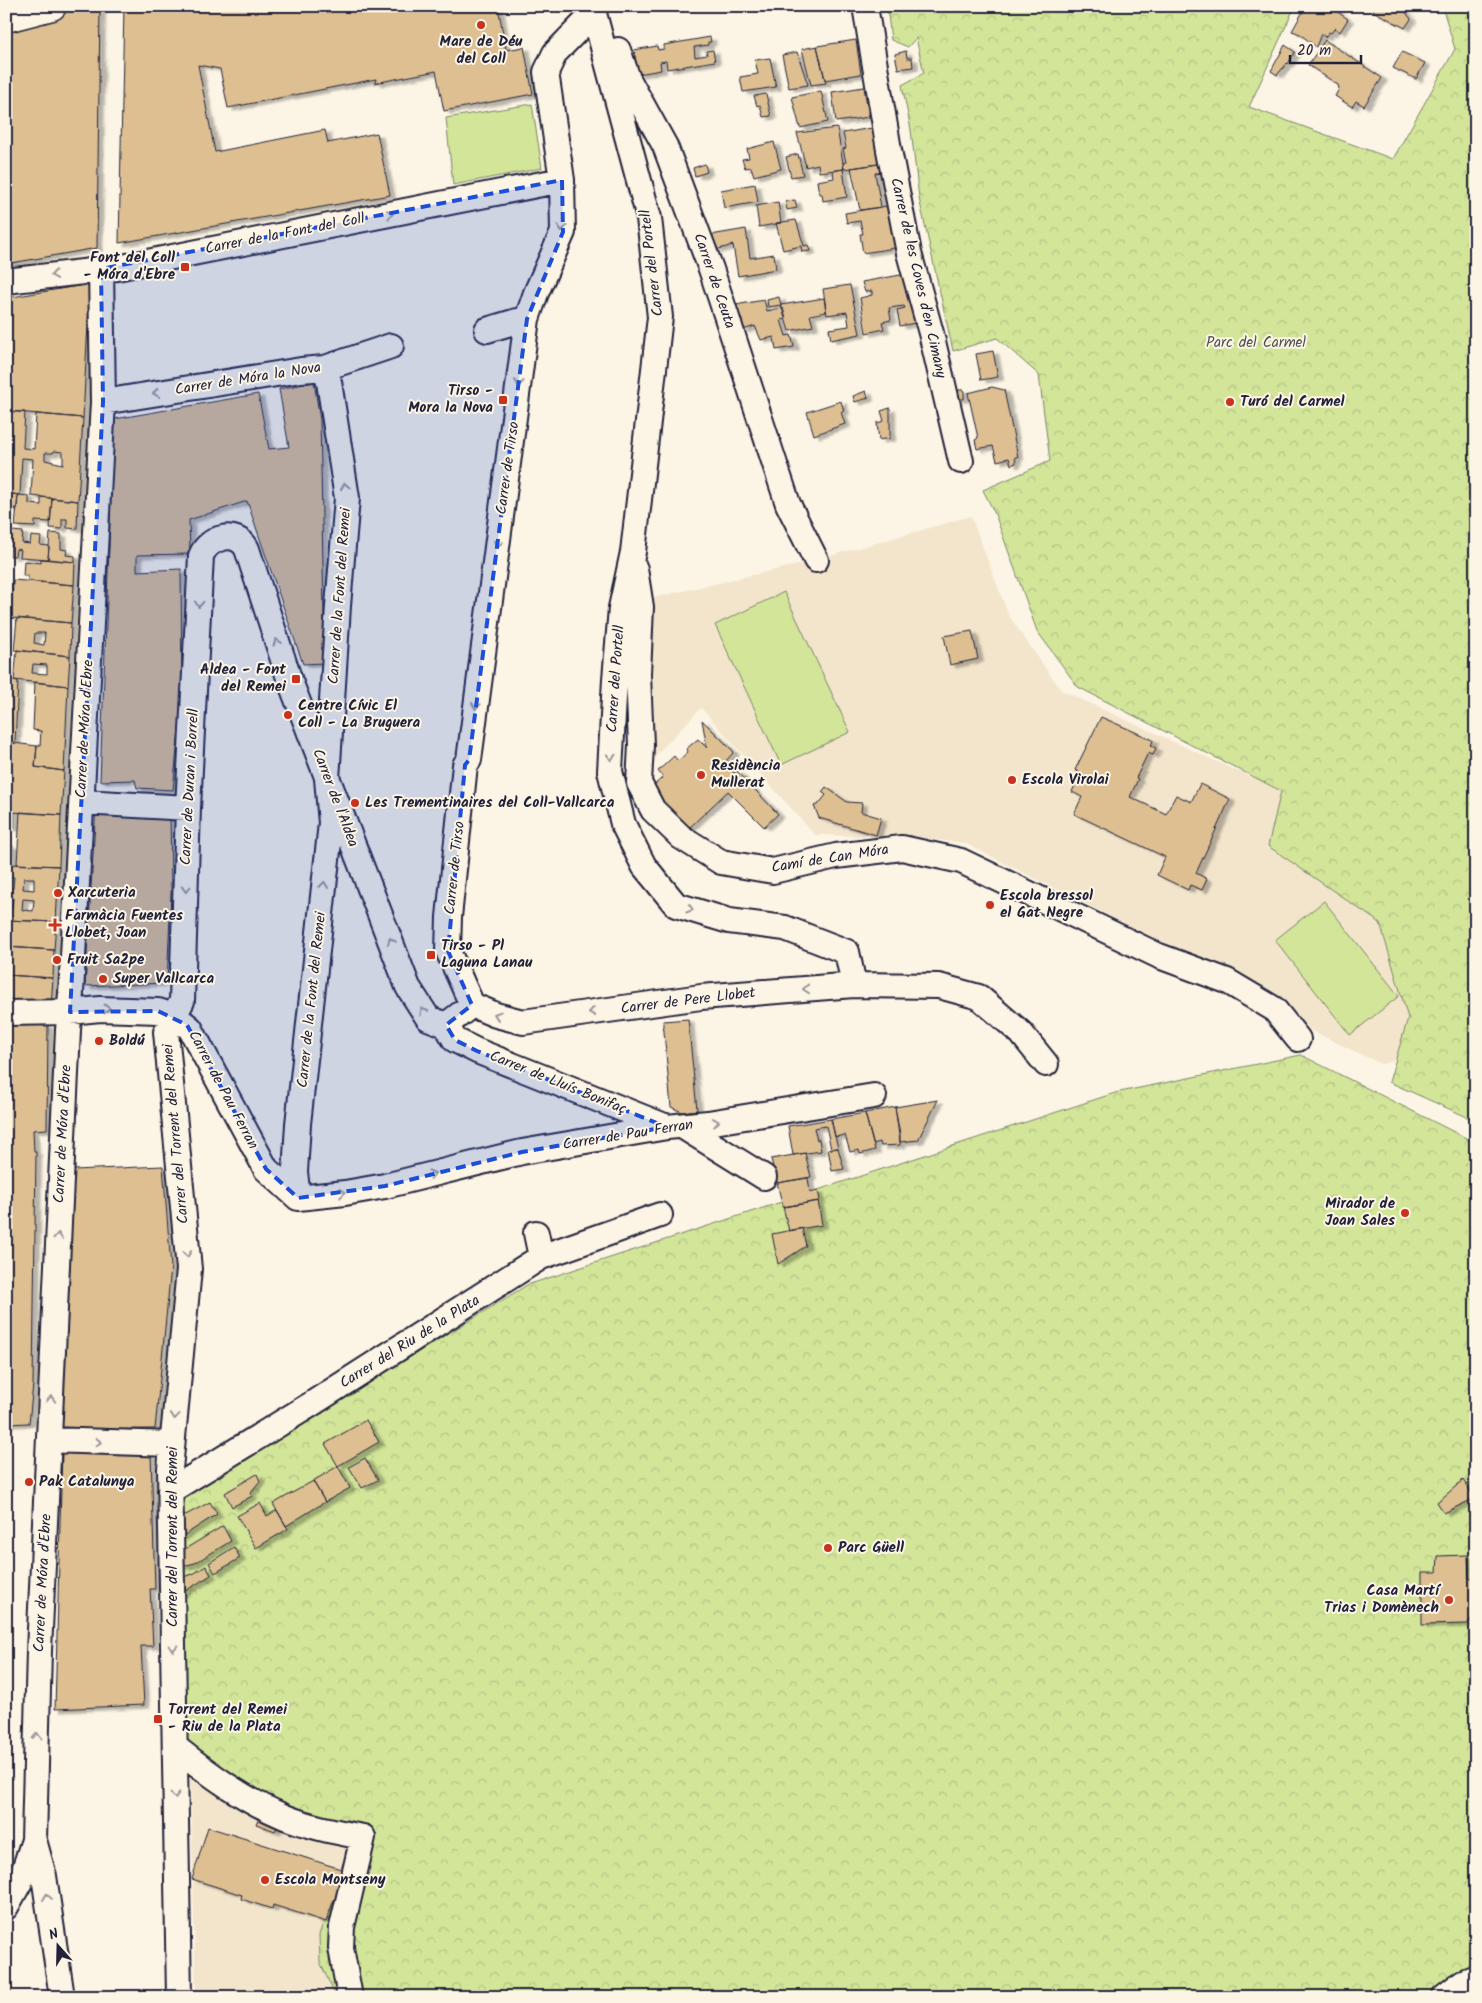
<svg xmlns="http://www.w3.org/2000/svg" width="1482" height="2003" font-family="Kalam,sans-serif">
	<defs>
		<pattern id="forest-crowns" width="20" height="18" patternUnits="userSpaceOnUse" patternTransform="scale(1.25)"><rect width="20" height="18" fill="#d2e599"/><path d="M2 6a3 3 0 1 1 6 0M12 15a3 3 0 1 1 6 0" fill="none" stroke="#b4c485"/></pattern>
		<filter id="shadow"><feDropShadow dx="5.5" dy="3" stdDeviation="1" flood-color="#0004"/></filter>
	</defs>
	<rect width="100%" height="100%" fill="#fcf5e5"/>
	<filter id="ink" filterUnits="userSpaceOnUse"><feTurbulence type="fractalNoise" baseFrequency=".02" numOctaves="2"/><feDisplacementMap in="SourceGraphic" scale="10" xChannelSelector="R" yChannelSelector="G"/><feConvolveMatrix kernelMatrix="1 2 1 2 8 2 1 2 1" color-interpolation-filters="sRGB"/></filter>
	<g filter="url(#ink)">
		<path fill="#f3e5cc" d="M971,516L1009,616L1061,690L1281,791L1368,892L1411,1014L1395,1061L1381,1064L1312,1031L1271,993L1134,928L964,843L909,837L815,835L701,708L653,758L654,718L652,598L805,563Z
			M190,1768L349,1844L319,1935L320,1962L336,1997H196Z"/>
		<path fill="url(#forest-crowns)" stroke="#7a846a" d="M887,6H1295L1249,107L1393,159L1455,49L1442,6H1476V1121L1389,1082L1408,1018L1380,923L1268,846L1281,791L1078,687L1037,631L995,514L983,490L1050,461L1039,375L997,338L953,351L919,198L911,130L902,85L924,73L916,38L908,47L891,40Z
			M1301,1055L1476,1143V1997H336L320,1962L319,1935L349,1845L350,1830L237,1783L190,1745L186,1735L179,1500L527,1285L1115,1093Z"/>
		<path fill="#d2e599" stroke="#7a846a" d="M532,104L542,168L453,185L446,118Z
			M784,592L850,732L781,765L715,625Z
			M1324,901L1399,996L1350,1035L1275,940Z"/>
		<path fill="#ddbf91" stroke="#22223b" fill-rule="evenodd" filter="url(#shadow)" d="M83,6H100L97,248L6,264V26Z
			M124,6H498L506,50L524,47L533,94L444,111L436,71L375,83L376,79L228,108L220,69L198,65L215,152L325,130L328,143L377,133L390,195L119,243Z
			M1306,6H1339L1336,11L1348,19L1340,32L1335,28L1331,33L1329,32L1325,37L1321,34L1316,47L1300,34L1292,31Z
			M1375,6H1401L1411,19L1405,28L1373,11Z
			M710,37L711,42H708V45L694,47L695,57L707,55L706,51L713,50L715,61L667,69L666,61L660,62L661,70L638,74L634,50L657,46L658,50L664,49V45Z
			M856,40L861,74L825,80L817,46Z
			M1325,40L1382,78L1364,106L1356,101L1352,107L1335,96L1339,89L1338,85L1308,65Z
			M1285,45L1295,52L1288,64L1287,63L1277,75L1271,71Z
			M817,46L826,83L811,85L802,49Z
			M906,51L907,58H912L913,67L898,69L895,54Z
			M797,52L808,85L789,88L782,55Z
			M1402,52L1425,63L1416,79L1393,68Z
			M770,58L776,87L743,92L740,77L758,74L755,60Z
			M864,87L869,117L836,122L832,92Z
			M821,91L828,122L800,128L792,97Z
			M766,94L771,116L763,117L760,105L757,106L754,96Z
			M837,128L844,169L819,172L818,164L806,167L797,133Z
			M872,128L877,154H884L885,163L844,169L843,163L846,162L843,149L846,148L843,133Z
			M774,142L781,169L754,176L751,167L745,168L742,159L749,158L747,149Z
			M798,154L803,175L791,177L786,157Z
			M885,163L887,171L875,173L881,207L860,210L851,168Z
			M705,164L707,172L695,176L693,168Z
			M843,169L847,197L823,201L822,194H819L817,181L834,178L833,171Z
			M755,184L758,202L724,208L721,190Z
			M795,200L797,208L787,210L785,201Z
			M778,202L781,223L759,227L756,206Z
			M893,205L901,247L863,253L860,234H863L860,221L847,223L845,213Z
			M796,220L804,246L808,245L810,251L802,252L801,246L783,250L776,223Z
			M746,229L750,258L774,254L776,269L738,276L733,245L716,250L711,235Z
			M906,274L915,323L900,326L897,310L905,308L904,306L889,308L891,320L882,322L884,329L866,333L860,298L872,295V291L865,292L862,282Z
			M90,284L83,418L6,411V298Z
			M850,285L860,334L831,340L829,329L849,326L847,312L827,315L823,289Z
			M779,297L781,305L768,307L767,300Z
			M824,298L826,312L810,315L813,326L789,331L781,305Z
			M764,300L767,311L783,308L786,319L781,320L786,336L791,335L794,347L776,350L774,337L761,340L755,326L743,330L735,305Z
			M993,351L998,377L981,380L976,354Z
			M314,382L320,420L325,663L303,664L247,501L189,520L190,554L137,555V571L181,569L182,699L173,790L137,788L135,780L100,781L112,469L111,425L109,420L258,394L269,449L289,447L279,389Z
			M992,387L1004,390L1018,457H1015L1016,463L1011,465L1009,458L997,461L993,446L977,449L975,440L978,438L968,393Z
			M956,390H964V399H956Z
			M866,391L868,398L855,402L853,396Z
			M841,401L844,411L841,412L845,424L814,435L807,412Z
			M890,408V438L879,440L877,423L884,421L881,411Z
			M6,411L25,412L23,448L34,449L36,414L83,418L78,501L31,496L33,459L22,458L20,495L6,493ZM54,451L63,452V464L45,460V453H53Z
			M6,493L18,495L17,509L6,508Z
			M18,495L29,496V504L41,505V497L52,498L50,522L35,521V527L15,526Z
			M52,498L78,501L77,529L67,528V519H62V529L50,528Z
			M12,531L23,532L22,543L30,544L31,536L41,537L40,545L49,546L48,559L20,557L21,550L16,549L15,556H10Z
			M50,533L61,534V549L67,550L66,555L75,556V562L48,559Z
			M41,559L75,562L74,585L28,581V576H23L24,561L41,563Z
			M13,580L74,585L71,623L11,618Z
			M17,618L71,623L70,656L14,650ZM35,633H45L44,645L34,643Z
			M972,631L978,659L950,665L944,636Z
			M17,650L70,656L68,686L14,680ZM33,664L47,665V674L32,673Z
			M6,679L18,681L15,743L6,742Z
			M35,682L68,686L64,771L35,767L37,746H40L41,731L33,730Z
			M1101,717L1153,740L1151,746L1156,748L1153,755L1148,753L1136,778L1138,779L1130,797L1166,814L1176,795L1191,802L1200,784L1230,799L1196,873L1207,879L1202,890L1190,885L1188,890L1157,875L1165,857L1074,814L1082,797L1072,792L1080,773L1075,770Z
			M702,720L734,752L724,763L734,773L737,771L778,814L764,827L728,791L689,828L650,789L663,777L658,771L674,756L678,761L688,752L686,749L698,739L707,748Z
			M6,742L37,746L35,767L64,771L61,815L11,812V804H6Z
			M826,787L847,802L862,803L861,812L881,818L876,835L819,818L814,806L819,804L826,795L822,792Z
			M6,804H11V812H14V828L6,827Z
			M96,806L170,807L171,893L167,983L85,986Z
			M20,812L61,815L59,866L17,864Z
			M6,845L13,846L12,864H6Z
			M6,864L59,866L56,922L6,920V909H12L13,898H6V888H13L14,877H6ZM24,878H34V890L23,889ZM23,899L34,900L33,911L22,910Z
			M6,920L56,922L54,950L6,947Z
			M6,947L54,950L53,978L6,975Z
			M6,975L53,978L51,1007L6,1004Z
			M688,1019L697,1110L682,1112L671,1107L663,1021Z
			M6,1023L48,1025L47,1129L33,1130L34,1152H36L33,1384L29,1423L6,1424Z
			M938,1100L918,1140L900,1142L895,1107Z
			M895,1107L900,1135V1145L881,1146L880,1142L873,1144L865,1113Z
			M865,1113L875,1150L860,1154L859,1150L850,1152L845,1135L835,1137L831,1119Z
			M831,1119L838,1148L831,1149L826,1126L814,1128L817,1140L819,1139L821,1151L793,1155L788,1126Z
			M838,1148L844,1169L832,1171L828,1149Z
			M805,1153L811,1177L777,1183L771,1159Z
			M163,1166L171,1267L155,1429L62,1430L74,1170Z
			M808,1178L810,1192L818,1190L820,1201L783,1207L777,1183Z
			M818,1201L822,1225L789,1231L783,1207Z
			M802,1228L806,1246L778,1264L772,1234Z
			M366,1420L379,1442L338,1466L325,1444Z
			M62,1451L151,1454L155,1589H150L153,1646H141L144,1705L55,1709Z
			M365,1458L378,1480L362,1488L349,1467Z
			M338,1466L350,1488L325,1502L313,1481Z
			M257,1474L260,1481L250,1493L252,1496L232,1507L225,1493Z
			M1463,1480L1475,1498L1444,1513L1437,1502L1447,1494Z
			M313,1481L325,1502L286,1526L273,1504Z
			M210,1502L217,1514L180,1538V1518Z
			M260,1503L267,1516L277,1510L288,1529L256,1548L237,1516Z
			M223,1526L231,1541L195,1563L179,1567L180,1552Z
			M234,1547L240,1558L215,1573L209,1563Z
			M1468,1555L1469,1578L1474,1580L1476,1583V1616L1467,1624L1422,1625V1572H1437L1438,1556Z
			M206,1566L211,1575L179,1595V1578L193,1574Z
			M260,1814L279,1823L275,1831L256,1824Z
			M208,1827L344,1870L340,1901L334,1899L326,1922L273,1905L272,1909L241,1899L242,1895L192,1879Z"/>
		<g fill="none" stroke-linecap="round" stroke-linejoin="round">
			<g stroke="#22223b" stroke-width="28">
				<path id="street" d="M592,6L649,218L660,317L633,552L621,608L615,679L610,771L623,824L644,866L676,905L729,921L785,928L847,952L854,985
					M865,6L889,150L909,253L931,333L961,461
					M618,50L628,79L665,146L711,269L788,504L816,560
					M6,281L117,268L562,180
					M487,330L517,321
					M103,402L301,370L325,368L391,346
					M635,569L641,607L638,674L641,745L639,783L653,810L681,837L721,862L773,871L836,856L902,848L961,861L1159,956L1227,981L1274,1009L1298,1039
					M82,802L188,808
					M472,1005L496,1015L523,1022L701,997L854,985L939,986L979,997L1021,1033L1046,1064
					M6,1013L70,1012L100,1009L158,1011L175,1016L190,1028L266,1169L298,1198L345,1193L385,1186L522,1152L667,1127L708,1123L874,1096
					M446,1025L472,1005L448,951L449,917L465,765L469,760L527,319L536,293L563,232L562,180L546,72L555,53L593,14
					M682,1126L764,1177
					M298,1198L295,1172L298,1124L331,823L327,779L338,606L347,498L329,382L325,368
					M536,1233L541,1257
					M49,1440L172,1444
					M170,1491L310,1405L541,1257L660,1215
					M175,1747C209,1774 244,1800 285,1817C310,1827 337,1832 363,1837L342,1927L341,1948L350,1997
					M6,1907L20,1882L34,1840
					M62,1997L44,1876L34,1840L39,1651L68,1030L71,993L103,402L101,269
					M179,1997L170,1469L189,1269L166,1032L182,1001L188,808L201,556C208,537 237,529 247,549L290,681L305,720L408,987L428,1018L446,1025L455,1040L477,1051L667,1127
					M1444,1997L1463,1982L1476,1977"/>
			</g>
			<g stroke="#22223b" stroke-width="31">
				<path id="secondary" d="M6,18L52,6"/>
			</g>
			<use href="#street" stroke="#fcf5e5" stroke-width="24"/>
			<use href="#secondary" stroke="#fcf5e5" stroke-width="28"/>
		</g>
		<defs><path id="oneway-chevron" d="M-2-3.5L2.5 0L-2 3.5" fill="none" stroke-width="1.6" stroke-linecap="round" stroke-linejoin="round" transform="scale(1.25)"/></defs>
		<g stroke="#9a9698">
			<use href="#oneway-chevron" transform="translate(390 214) rotate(-11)"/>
			<use href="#oneway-chevron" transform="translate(562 228) rotate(97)"/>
			<use href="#oneway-chevron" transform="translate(54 275) rotate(172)"/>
			<use href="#oneway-chevron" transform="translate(519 383) rotate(97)"/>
			<use href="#oneway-chevron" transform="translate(156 393) rotate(171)"/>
			<use href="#oneway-chevron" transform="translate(345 486) rotate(-99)"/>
			<use href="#oneway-chevron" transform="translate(498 544) rotate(98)"/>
			<use href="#oneway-chevron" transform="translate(199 604) rotate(93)"/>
			<use href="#oneway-chevron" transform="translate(277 642) rotate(-108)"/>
			<use href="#oneway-chevron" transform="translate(476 706) rotate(98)"/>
			<use href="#oneway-chevron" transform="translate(611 757) rotate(93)"/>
			<use href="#oneway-chevron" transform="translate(324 885) rotate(-84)"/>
			<use href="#oneway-chevron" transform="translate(186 889) rotate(92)"/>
			<use href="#oneway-chevron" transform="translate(690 909) rotate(17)"/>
			<use href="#oneway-chevron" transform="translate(391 941) rotate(-111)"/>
			<use href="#oneway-chevron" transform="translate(806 989) rotate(175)"/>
			<use href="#oneway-chevron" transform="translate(107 1009) rotate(1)"/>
			<use href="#oneway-chevron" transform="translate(423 1011) rotate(-121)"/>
			<use href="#oneway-chevron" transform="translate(592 1012) rotate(172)"/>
			<use href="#oneway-chevron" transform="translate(497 1015) rotate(-162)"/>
			<use href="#oneway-chevron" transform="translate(716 1122) rotate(-9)"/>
			<use href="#oneway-chevron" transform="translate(432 1174) rotate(-14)"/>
			<use href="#oneway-chevron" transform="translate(342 1193) rotate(-7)"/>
			<use href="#oneway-chevron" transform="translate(58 1236) rotate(-87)"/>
			<use href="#oneway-chevron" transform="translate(187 1254) rotate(85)"/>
			<use href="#oneway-chevron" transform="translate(51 1399) rotate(-87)"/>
			<use href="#oneway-chevron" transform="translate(175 1416) rotate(95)"/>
			<use href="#oneway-chevron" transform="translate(98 1442) rotate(2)"/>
			<use href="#oneway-chevron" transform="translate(173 1648) rotate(89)"/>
			<use href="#oneway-chevron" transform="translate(37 1736) rotate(-89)"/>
			<use href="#oneway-chevron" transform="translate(175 1795) rotate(89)"/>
			<use href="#oneway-chevron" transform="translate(47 1897) rotate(-98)"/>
		</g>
	</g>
	<path fill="#1d4ed8" fill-opacity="0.2" stroke="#1d4ed8" stroke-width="4" stroke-dasharray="10 6" stroke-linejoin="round" d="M562,180L563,232L527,319L469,760L465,765L448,951L472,1005L446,1025L455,1040L477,1051L667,1127L522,1152L385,1186L298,1198L266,1169L187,1025L158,1011L70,1012L103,402L101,269Z"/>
	<g fill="#c8321e" stroke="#fcf5e5" stroke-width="2">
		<circle cx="481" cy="25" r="5"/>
		<rect x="180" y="262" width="10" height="10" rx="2.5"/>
		<rect x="498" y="395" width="10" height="10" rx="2.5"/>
		<circle cx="1230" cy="402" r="5"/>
		<rect x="291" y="674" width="10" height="10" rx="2.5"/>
		<circle cx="288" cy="715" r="5"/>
		<circle cx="701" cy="775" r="5"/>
		<circle cx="1012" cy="780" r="5"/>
		<circle cx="355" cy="803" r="5"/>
		<circle cx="58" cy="893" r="5"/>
		<circle cx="990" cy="905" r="5"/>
		<path d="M52.5 917.5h5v5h5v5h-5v5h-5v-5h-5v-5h5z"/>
		<rect x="426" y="950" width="10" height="10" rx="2.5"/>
		<circle cx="57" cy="960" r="5"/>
		<circle cx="103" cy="979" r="5"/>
		<circle cx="99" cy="1041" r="5"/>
		<circle cx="1405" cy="1213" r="5"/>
		<circle cx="29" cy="1482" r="5"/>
		<circle cx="828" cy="1548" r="5"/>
		<circle cx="1449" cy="1600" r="5"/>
		<rect x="153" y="1714" width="10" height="10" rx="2.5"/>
		<circle cx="265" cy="1880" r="5"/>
	</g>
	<g text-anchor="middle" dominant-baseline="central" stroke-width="4" stroke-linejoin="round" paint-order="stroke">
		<g font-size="15" font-weight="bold" fill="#22223b" stroke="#fcf5e5" text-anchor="start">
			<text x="481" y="42" text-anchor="middle">Mare de Déu<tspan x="481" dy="17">del Coll</tspan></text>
			<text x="175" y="258" text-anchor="end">Font del Coll<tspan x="175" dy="17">- Móra d'Ebre</tspan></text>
			<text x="493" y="391" text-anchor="end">Tirso -<tspan x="493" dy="17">Mora la Nova</tspan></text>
			<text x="1240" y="402">Turó del Carmel</text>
			<text x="286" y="670" text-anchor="end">Aldea - Font<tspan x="286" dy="17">del Remei</tspan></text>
			<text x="298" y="706">Centre Cívic El<tspan x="298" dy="17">Coll - La Bruguera</tspan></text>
			<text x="711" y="766">Residència<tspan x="711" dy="17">Mullerat</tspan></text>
			<text x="1022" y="780">Escola Virolai</text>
			<text x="365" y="803">Les Trementinaires del Coll-Vallcarca</text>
			<text x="68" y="893">Xarcuteria</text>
			<text x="1000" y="896">Escola bressol<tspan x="1000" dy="17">el Gat Negre</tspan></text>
			<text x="65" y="916">Farmàcia Fuentes<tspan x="65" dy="17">Llobet, Joan</tspan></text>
			<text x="441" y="946">Tirso - Pl<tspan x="441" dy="17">Laguna Lanau</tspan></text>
			<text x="67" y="960">Fruit Sa2pe</text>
			<text x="113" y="979">Super Vallcarca</text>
			<text x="109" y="1041">Boldú</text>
			<text x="1395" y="1204" text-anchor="end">Mirador de<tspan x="1395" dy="17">Joan Sales</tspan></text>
			<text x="39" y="1482">Pak Catalunya</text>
			<text x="838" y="1548">Parc Güell</text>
			<text x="1439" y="1591" text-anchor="end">Casa Martí<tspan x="1439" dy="17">Trias i Domènech</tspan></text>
			<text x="168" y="1710">Torrent del Remei<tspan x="168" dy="17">- Riu de la Plata</tspan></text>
			<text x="275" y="1880">Escola Montseny</text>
		</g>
		<g font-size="15" fill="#22223b" stroke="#fcf5e5">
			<text transform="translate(285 234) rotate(-11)">Carrer de la Font del Coll</text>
			<text transform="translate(652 263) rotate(-97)">Carrer del Portell</text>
			<text transform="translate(918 278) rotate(77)">Carrer de les Coves d'en Cimany</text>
			<text transform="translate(714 281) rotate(71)">Carrer de Ceuta</text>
			<text transform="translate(248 379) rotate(-9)">Carrer de Móra la Nova</text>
			<text transform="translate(508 468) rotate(-82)">Carrer de Tirso</text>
			<text transform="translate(340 596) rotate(-86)">Carrer de la Font del Remei</text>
			<text transform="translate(616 679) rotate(-86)">Carrer del Portell</text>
			<text transform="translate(85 729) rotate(-87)">Carrer de Móra d'Ebre</text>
			<text transform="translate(190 787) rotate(-87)">Carrer de Duran i Borrell</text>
			<text transform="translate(335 798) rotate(69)">Carrer de l'Aldea</text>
			<text transform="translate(830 859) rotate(-9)">Camí de Can Móra</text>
			<text transform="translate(455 868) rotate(-84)">Carrer de Tirso</text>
			<text transform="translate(312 1000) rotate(-84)">Carrer de la Font del Remei</text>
			<text transform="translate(688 1001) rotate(-7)">Carrer de Pere Llobet</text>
			<text transform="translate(558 1083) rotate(22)">Carrer de Lluís Bonifaç</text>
			<text transform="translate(223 1090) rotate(62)">Carrer de Pau Ferran</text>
			<text transform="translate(63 1134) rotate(-87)">Carrer de Móra d'Ebre</text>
			<text transform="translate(176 1134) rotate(-95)">Carrer del Torrent del Remei</text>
			<text transform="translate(628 1135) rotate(-9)">Carrer de Pau Ferran</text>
			<text transform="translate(410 1342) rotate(-32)">Carrer del Riu de la Plata</text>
			<text transform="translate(173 1537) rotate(-90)">Carrer del Torrent del Remei</text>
			<text transform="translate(43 1583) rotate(-87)">Carrer de Móra d'Ebre</text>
		</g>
		<g font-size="15" fill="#4e5352" stroke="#fcf5e5">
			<text x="1256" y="343">Parc del Carmel</text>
		</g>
	</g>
	<rect width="1482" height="2003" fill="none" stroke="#fcf5e5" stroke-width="25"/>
	<rect x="12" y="12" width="1457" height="1978" fill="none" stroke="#22223b" stroke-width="2" filter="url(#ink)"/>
	<g transform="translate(58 1946) rotate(340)" stroke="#fcf5e5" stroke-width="4" paint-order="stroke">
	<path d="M0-4L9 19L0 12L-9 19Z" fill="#22223b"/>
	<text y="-8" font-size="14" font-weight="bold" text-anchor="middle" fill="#22223b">N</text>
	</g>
	<path d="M1290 55v8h71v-8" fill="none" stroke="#22223b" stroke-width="2.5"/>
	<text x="1297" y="55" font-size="15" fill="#22223b" stroke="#fcf5e5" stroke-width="4" paint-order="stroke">20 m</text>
</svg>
